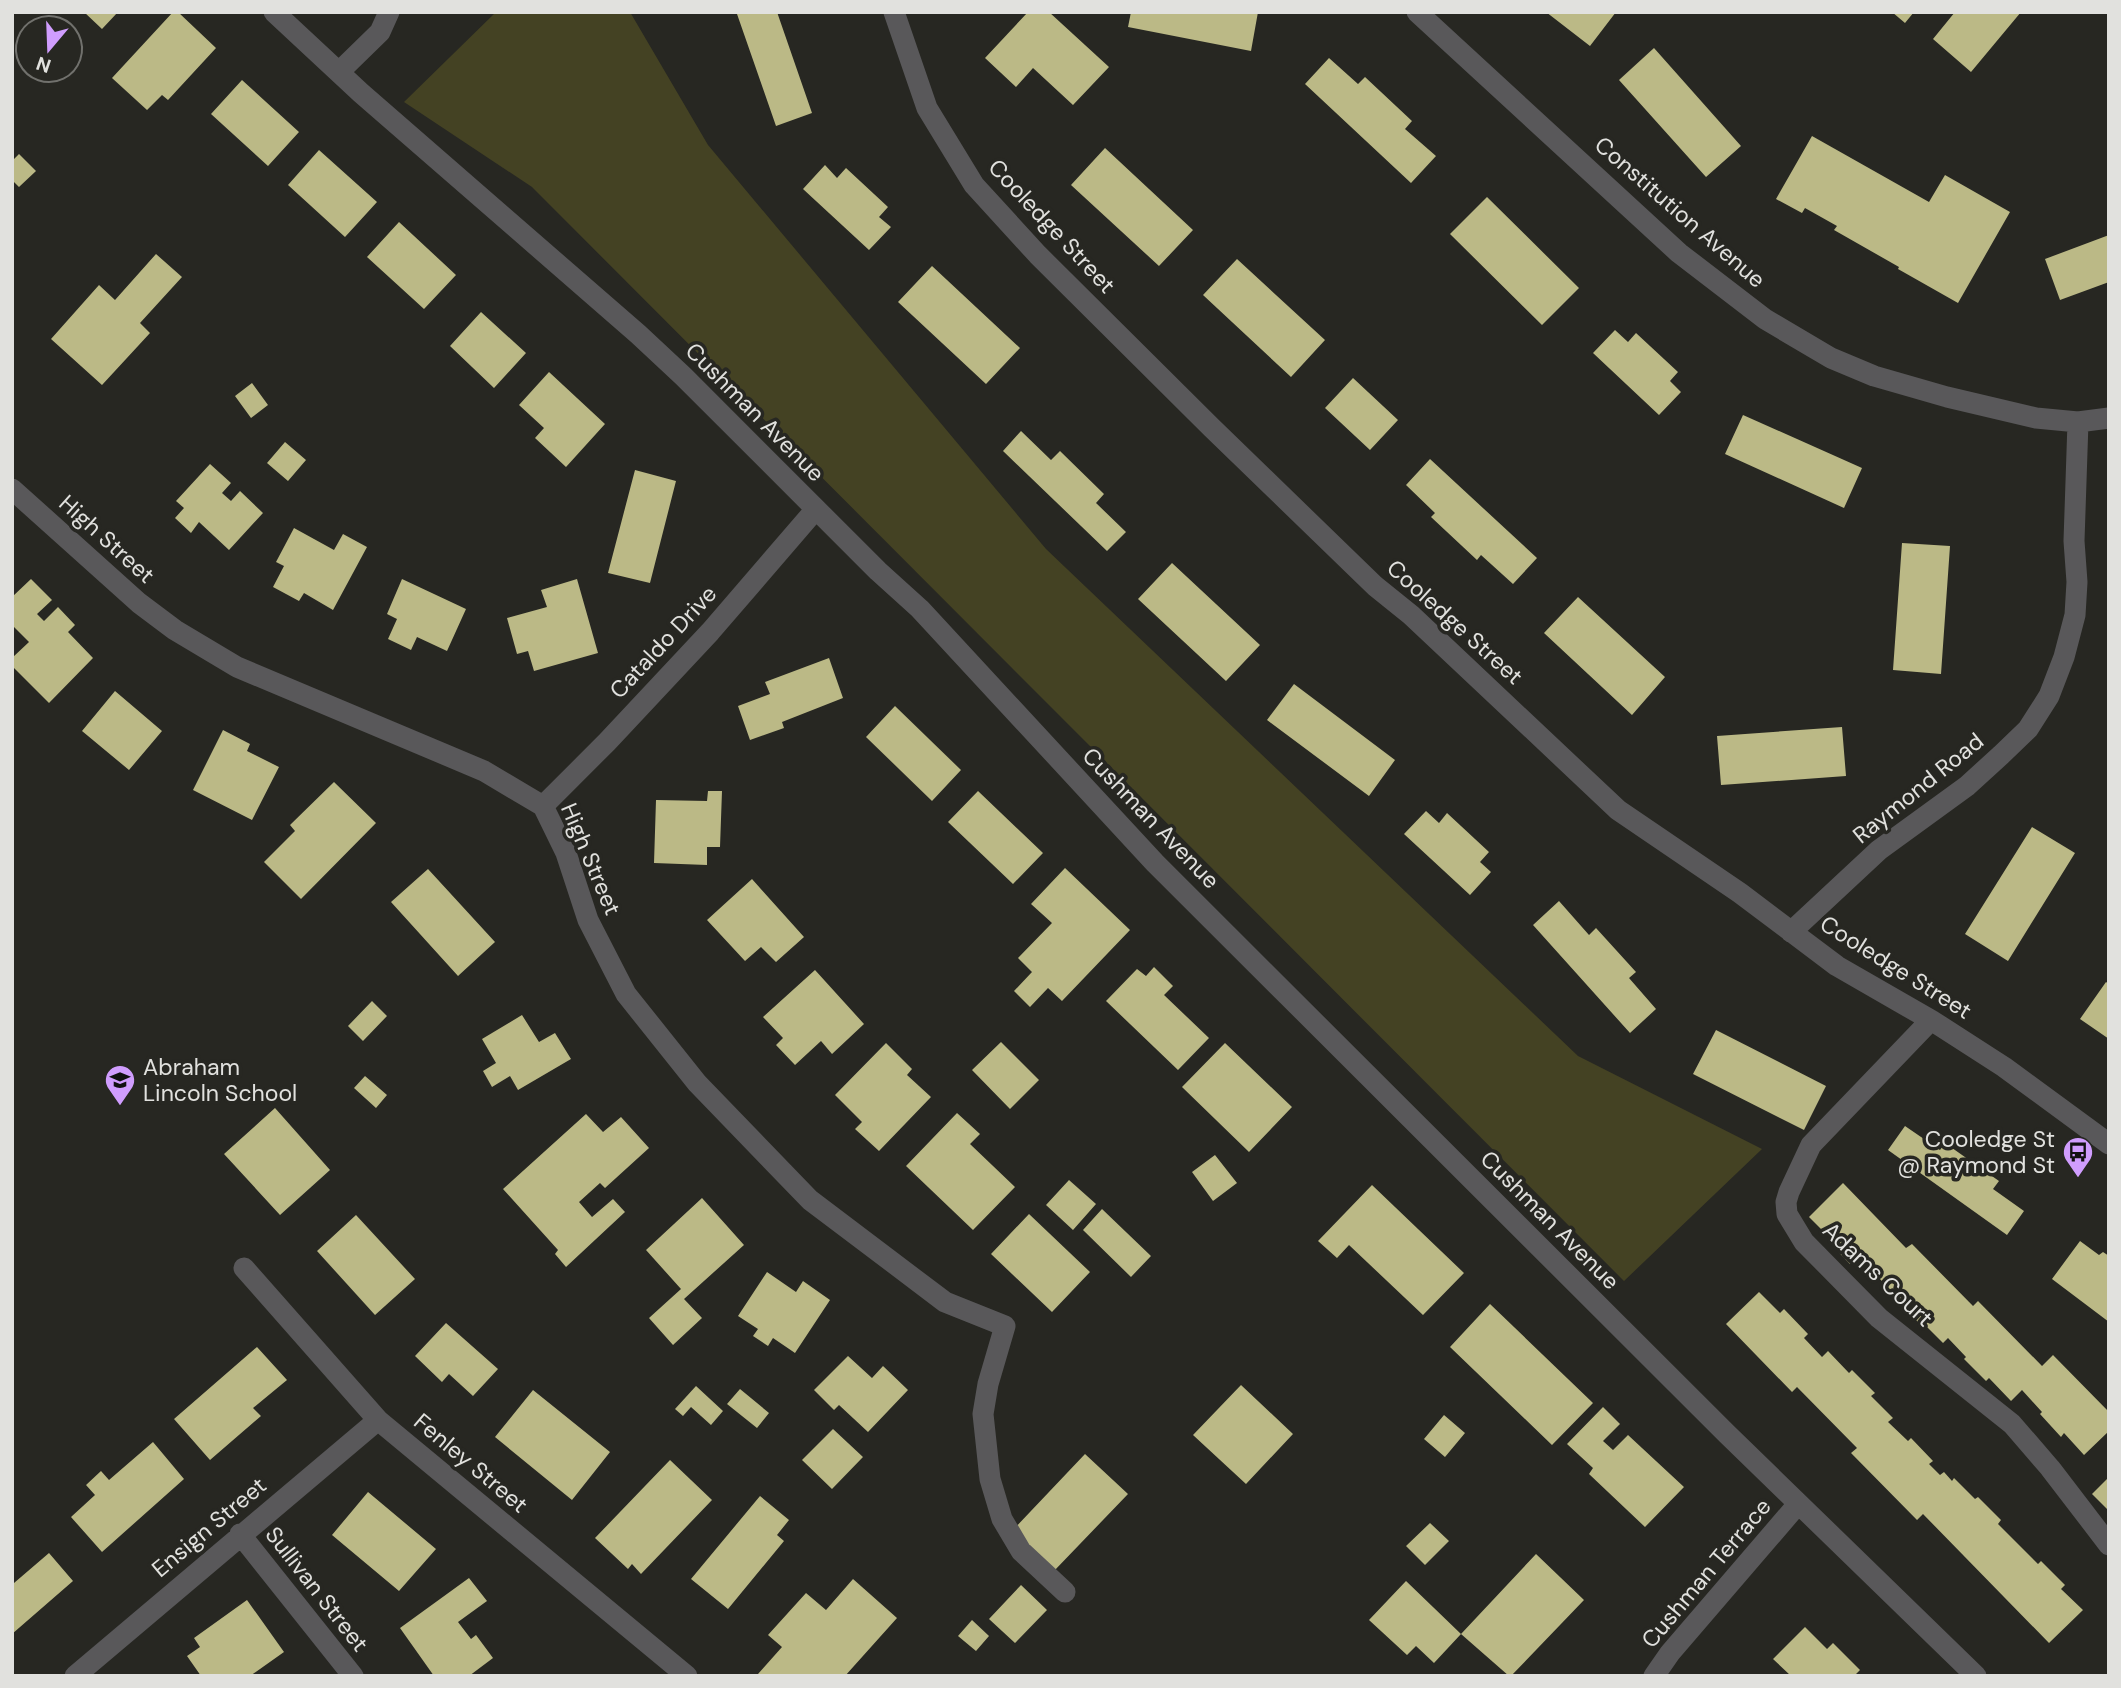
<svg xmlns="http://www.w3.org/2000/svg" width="2121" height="1688" font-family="'DM Sans',sans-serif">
	<rect width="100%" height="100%" fill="#272722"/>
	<path fill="#444223" d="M496,12H630L708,145L1046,549L1578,1056L1762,1149L1624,1281L532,187L404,102Z"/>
	<path fill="#bbb986" d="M84,12H118L102,29Z
		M173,12H178L216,48L168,100L162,95L147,110L112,78Z
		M743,12H777L812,113L776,126L737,14Z
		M1028,12H1049L1109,67L1073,105L1033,68L1016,87L985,58Z
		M1131,12H1258L1251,51L1128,27Z
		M1546,12H1616L1590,46Z
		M1892,12H1914L1905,23Z
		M1955,12H2021L1971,72L1933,39Z
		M1654,48L1741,146L1706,177L1619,80Z
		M1329,58L1358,84L1365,77L1412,121L1405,129L1436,156L1411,183L1305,84Z
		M242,80L299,132L268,166L211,114Z
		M1812,136L1929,202L1945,175L2010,212L1958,303L1898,269L1899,267L1834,230L1837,226L1805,208L1802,213L1776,199Z
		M1105,148L1193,230L1159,266L1071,185Z
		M319,150L377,202L345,237L288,185Z
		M19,154L36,171L19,187L12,180V161Z
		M825,165L837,178L846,168L888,207L879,217L891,227L869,250L803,189Z
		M1487,197L1579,288L1542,325L1450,234Z
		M399,222L456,275L424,309L367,257Z
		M2109,235V282L2060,300L2045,259Z
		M156,254L182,277L140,323L150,333L102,385L51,339L99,285L115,300Z
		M1237,259L1325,340L1291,377L1203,295Z
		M932,266L1020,348L986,384L898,302Z
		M481,312L526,353L494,388L450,346Z
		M1615,330L1628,342L1636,333L1678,372L1670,381L1681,392L1659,415L1593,353Z
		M549,372L605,424L566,467L535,438L544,428L519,405Z
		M1353,378L1398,420L1370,450L1325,408Z
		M252,383L268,405L251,418L235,396Z
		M1743,415L1862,468L1844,508L1725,454Z
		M1021,431L1051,460L1060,451L1104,494L1096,503L1126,532L1107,551L1003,451Z
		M285,442L306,460L288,481L267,463Z
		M1430,459L1537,558L1513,584L1481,555L1477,560L1431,517L1435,513L1406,485Z
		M210,464L231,483L222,493L231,501L240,491L263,513L229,550L199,522L191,533L175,518L184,508L176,501Z
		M635,470L676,481L650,583L608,573Z
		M294,528L334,550L343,534L367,547L333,610L304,593L299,601L273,587L284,566L276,562Z
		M1902,543L1950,546L1941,674L1893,670Z
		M1172,563L1260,645L1226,681L1138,599Z
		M31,579L52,600L37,614L44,621L58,607L75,625L68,632L93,658L49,703L12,666V658L29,642L12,625V597Z
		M402,579L466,609L447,651L417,637L411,650L388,639L397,619L387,614Z
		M577,579L598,653L534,671L528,651L517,654L507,618L547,607L541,590Z
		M1578,597L1665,677L1632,715L1544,633Z
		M829,658L843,698L782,722L784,728L750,740L738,706L770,694L765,682Z
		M1294,684L1395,760L1369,796L1267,720Z
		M115,691L162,731L129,770L82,731Z
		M895,706L961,770L932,801L866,737Z
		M1842,727L1846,776L1721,785L1717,736Z
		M223,730L250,744L247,751L279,767L252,820L193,790Z
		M334,782L376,823L301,899L264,862L295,831L290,825Z
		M708,791H722L720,847H707V865L654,863L656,800L707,801Z
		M978,791L1043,853L1013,884L948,822Z
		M1426,811L1439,823L1447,813L1489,852L1480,862L1491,872L1470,895L1404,834Z
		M2032,827L2075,853L2008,961L1965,934Z
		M1065,868L1130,930L1062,1001L1048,988L1030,1007L1014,991L1032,972L1018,958L1052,923L1031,904Z
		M428,869L495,942L458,976L391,902Z
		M752,879L804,937L776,962L761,947L745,961L707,920Z
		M1559,901L1589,935L1596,928L1636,972L1629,978L1656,1009L1630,1033L1533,925Z
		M1154,967L1173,986L1164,995L1209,1038L1178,1070L1106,1001L1137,969L1146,976Z
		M815,970L864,1024L832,1054L821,1041L795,1065L776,1045L783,1038L763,1017Z
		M2106,982L2109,984V1039L2080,1019Z
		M372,1001L387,1016L363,1041L348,1026Z
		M522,1015L539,1042L555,1033L571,1059L518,1090L510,1076L492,1087L483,1071L496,1063L482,1039Z
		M1716,1030L1826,1086L1804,1130L1693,1074Z
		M1001,1042L1039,1080L1010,1109L972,1070Z
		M886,1043L912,1069L907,1075L931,1097L879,1151L855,1129L862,1122L835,1095Z
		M1225,1043L1292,1107L1249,1152L1182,1087Z
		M365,1076L387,1095L376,1108L354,1088Z
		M275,1108L330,1170L280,1215L224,1154Z
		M957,1113L980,1134L970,1144L1015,1187L973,1230L906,1166Z
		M586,1114L603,1132L621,1117L649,1148L605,1188L600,1183L579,1202L592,1217L613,1199L625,1212L566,1267L555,1254L558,1250L503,1189Z
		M1905,1126L1940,1150L1945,1143L1999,1181L1993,1189L2024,1211L2007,1235L1888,1150Z
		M1215,1155L1237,1183L1213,1201L1192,1172Z
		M1069,1180L1096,1204L1073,1230L1046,1205Z
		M1843,1183L1906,1248L1912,1244L1973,1306L1978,1301L2042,1366L2053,1355L2109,1412V1431L2084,1455L2064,1433L2061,1437L2040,1414L2042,1412L2022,1390L2011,1401L1989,1378L1986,1381L1964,1359L1966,1357L1948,1338L1943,1343L1920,1320L1918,1322L1897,1301L1899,1299L1879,1278L1875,1283L1853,1261L1850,1264L1828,1241L1831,1239L1809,1217Z
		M1372,1185L1464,1273L1423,1315L1349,1245L1337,1258L1318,1241Z
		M702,1198L744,1245L684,1299L702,1318L673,1345L649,1318L681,1289L646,1250Z
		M1102,1209L1151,1256L1131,1277L1083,1230Z
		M1029,1214L1090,1272L1052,1312L991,1254Z
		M356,1215L415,1279L375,1315L317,1251Z
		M2080,1241L2099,1255L2103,1252L2109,1256V1322L2052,1279Z
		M767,1272L796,1292L803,1281L830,1300L795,1353L773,1338L768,1346L753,1336L758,1329L738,1316Z
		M1759,1292L1780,1313L1784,1309L1808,1334L1804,1338L1822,1357L1828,1351L1849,1373L1852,1370L1875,1393L1871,1396L1893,1418L1888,1422L1908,1441L1911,1438L1933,1461L1929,1464L1940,1475L1944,1472L1952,1481L1954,1478L1975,1499L1978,1497L2001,1520L1998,1524L2038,1564L2041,1561L2065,1585L2061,1589L2083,1610L2049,1643L1923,1514L1917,1520L1851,1453L1857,1448L1797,1387L1792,1392L1726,1324Z
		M1490,1304L1593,1403L1552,1445L1450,1347Z
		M446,1323L498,1369L473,1396L449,1374L442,1382L415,1356Z
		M257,1347L287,1380L253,1408L261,1416L210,1460L174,1419Z
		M848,1356L872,1378L883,1366L908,1390L868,1432L839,1405L834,1410L814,1390Z
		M1241,1385L1293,1434L1246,1484L1193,1435Z
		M696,1386L723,1411L711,1425L691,1407L683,1416L675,1409Z
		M740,1389L769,1413L757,1428L727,1404Z
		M533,1390L610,1452L572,1500L495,1437Z
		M1603,1407L1620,1424L1603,1441L1613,1450L1628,1435L1684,1487L1645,1527L1589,1474L1593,1468L1567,1444Z
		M1444,1415L1465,1433L1445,1457L1424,1439Z
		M833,1429L863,1457L832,1489L802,1460Z
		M153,1442L184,1479L102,1552L71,1517L95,1495L86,1485L101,1471L109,1480Z
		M1085,1454L1128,1494L1054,1571L1012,1531Z
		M670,1460L712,1500L641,1574L632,1564L628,1569L595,1538Z
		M2109,1477V1511L2092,1494Z
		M368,1492L436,1549L399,1591L332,1535Z
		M760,1496L789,1520L777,1535L784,1541L728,1609L691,1579Z
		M1430,1523L1449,1541L1425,1565L1406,1546Z
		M49,1553L73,1581L12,1634V1581L14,1583Z
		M1536,1554L1584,1600L1511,1676H1509L1461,1634Z
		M469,1578L487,1601L458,1622L471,1639L476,1635L493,1658L469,1676H434L400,1628Z
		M853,1579L897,1618L845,1676L758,1674L782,1647L768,1635L806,1593L826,1610Z
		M1406,1581L1461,1634L1434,1663L1416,1646L1407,1655L1369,1620Z
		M1021,1585L1047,1610L1015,1643L989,1619Z
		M247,1600L284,1652L250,1676H201L187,1656L200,1647L194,1638Z
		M972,1620L989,1636L976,1651L958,1636Z
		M1805,1627L1827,1649L1833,1643L1860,1670L1854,1676H1791L1773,1659Z"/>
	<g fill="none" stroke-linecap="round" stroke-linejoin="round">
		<path stroke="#59585a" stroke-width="21" d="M274,12L361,93L638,334L683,376L878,571L920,609L1155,863L1727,1434L1976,1676
			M894,12L927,108L974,185L1038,255L1212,428L1375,586L1411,615L1618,810L1740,893L1837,966L1931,1020L2004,1067L2109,1144
			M1417,12L1679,253L1765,319L1831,358L1874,376L1947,397L2036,418L2078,422L2109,418
			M339,72L380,32L389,12
			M12,489L139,603L175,630L237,667L484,771L543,806L566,853L588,920L626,994L697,1083L810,1200L945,1302L1005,1326L988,1384L983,1414L990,1479L1002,1519L1021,1551L1065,1592
			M543,806L607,742L710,632L816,509
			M1791,932L1879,850L1967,786L2001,755L2028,729L2049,696L2064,657L2075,615L2077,582L2074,541L2078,422
			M1931,1020L1811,1145L1789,1192L1786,1202L1787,1214L1804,1242L1879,1318L2012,1424L2050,1468L2109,1545
			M244,1268L378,1420L687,1676
			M240,1534L353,1676
			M75,1676L378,1420
			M1654,1676L1670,1653L1798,1504"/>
	</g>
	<defs>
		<g id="school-pin" transform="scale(1.575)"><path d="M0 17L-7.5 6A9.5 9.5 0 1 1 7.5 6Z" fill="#d09dfe" stroke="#272722"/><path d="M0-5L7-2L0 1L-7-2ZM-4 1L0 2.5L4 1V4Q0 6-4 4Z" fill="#111"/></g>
		<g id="bus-pin" transform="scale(1.575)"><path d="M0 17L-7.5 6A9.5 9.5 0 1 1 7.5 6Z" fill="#d09dfe" stroke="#272722"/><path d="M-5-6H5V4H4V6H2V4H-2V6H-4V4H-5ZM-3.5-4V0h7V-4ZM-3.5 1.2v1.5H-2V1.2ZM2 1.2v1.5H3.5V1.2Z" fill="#111"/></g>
	</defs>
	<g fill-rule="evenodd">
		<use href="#school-pin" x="120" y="1080"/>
		<use href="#bus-pin" x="2078" y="1152"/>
	</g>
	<g text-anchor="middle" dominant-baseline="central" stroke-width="7" stroke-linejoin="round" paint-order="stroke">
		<g font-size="23" fill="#e1e1de" stroke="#272722">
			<text transform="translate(1680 212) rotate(41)">Constitution Avenue</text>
			<text transform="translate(1052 226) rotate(47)">Cooledge Street</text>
			<text transform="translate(755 412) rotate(45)">Cushman Avenue</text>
			<text transform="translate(107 539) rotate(42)">High Street</text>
			<text transform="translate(1455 622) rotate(42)">Cooledge Street</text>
			<text transform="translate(663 642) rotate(-47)">Cataldo Drive</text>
			<text transform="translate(1918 788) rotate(-39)">Raymond Road</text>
			<text transform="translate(1151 818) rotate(46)">Cushman Avenue</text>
			<text transform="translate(591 859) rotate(67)">High Street</text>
			<text transform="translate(1896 967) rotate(32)">Cooledge Street</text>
			<text transform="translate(1550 1220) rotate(45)">Cushman Avenue</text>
			<text transform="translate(1878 1274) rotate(43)">Adams Court</text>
			<text transform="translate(471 1463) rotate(40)">Fenley Street</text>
			<text transform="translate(209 1527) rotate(-40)">Ensign Street</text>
			<text transform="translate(1706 1573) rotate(-50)">Cushman Terrace</text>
			<text transform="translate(317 1589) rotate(52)">Sullivan Street</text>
		</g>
		<g font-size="23" fill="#e1e1de" stroke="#272722" text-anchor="start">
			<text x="143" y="1067">Abraham<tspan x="143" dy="26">Lincoln School</tspan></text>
			<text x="2055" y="1139" text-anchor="end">Cooledge St<tspan x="2055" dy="26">@ Raymond St</tspan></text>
		</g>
	</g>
	<rect width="2121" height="1688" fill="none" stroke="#e1e1de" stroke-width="28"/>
	<g transform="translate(49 49) rotate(199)"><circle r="33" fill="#272722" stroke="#71716d" stroke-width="2"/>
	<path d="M0-5L12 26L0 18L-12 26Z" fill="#d09dfe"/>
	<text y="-10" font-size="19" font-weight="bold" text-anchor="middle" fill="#e1e1de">N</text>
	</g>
</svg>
